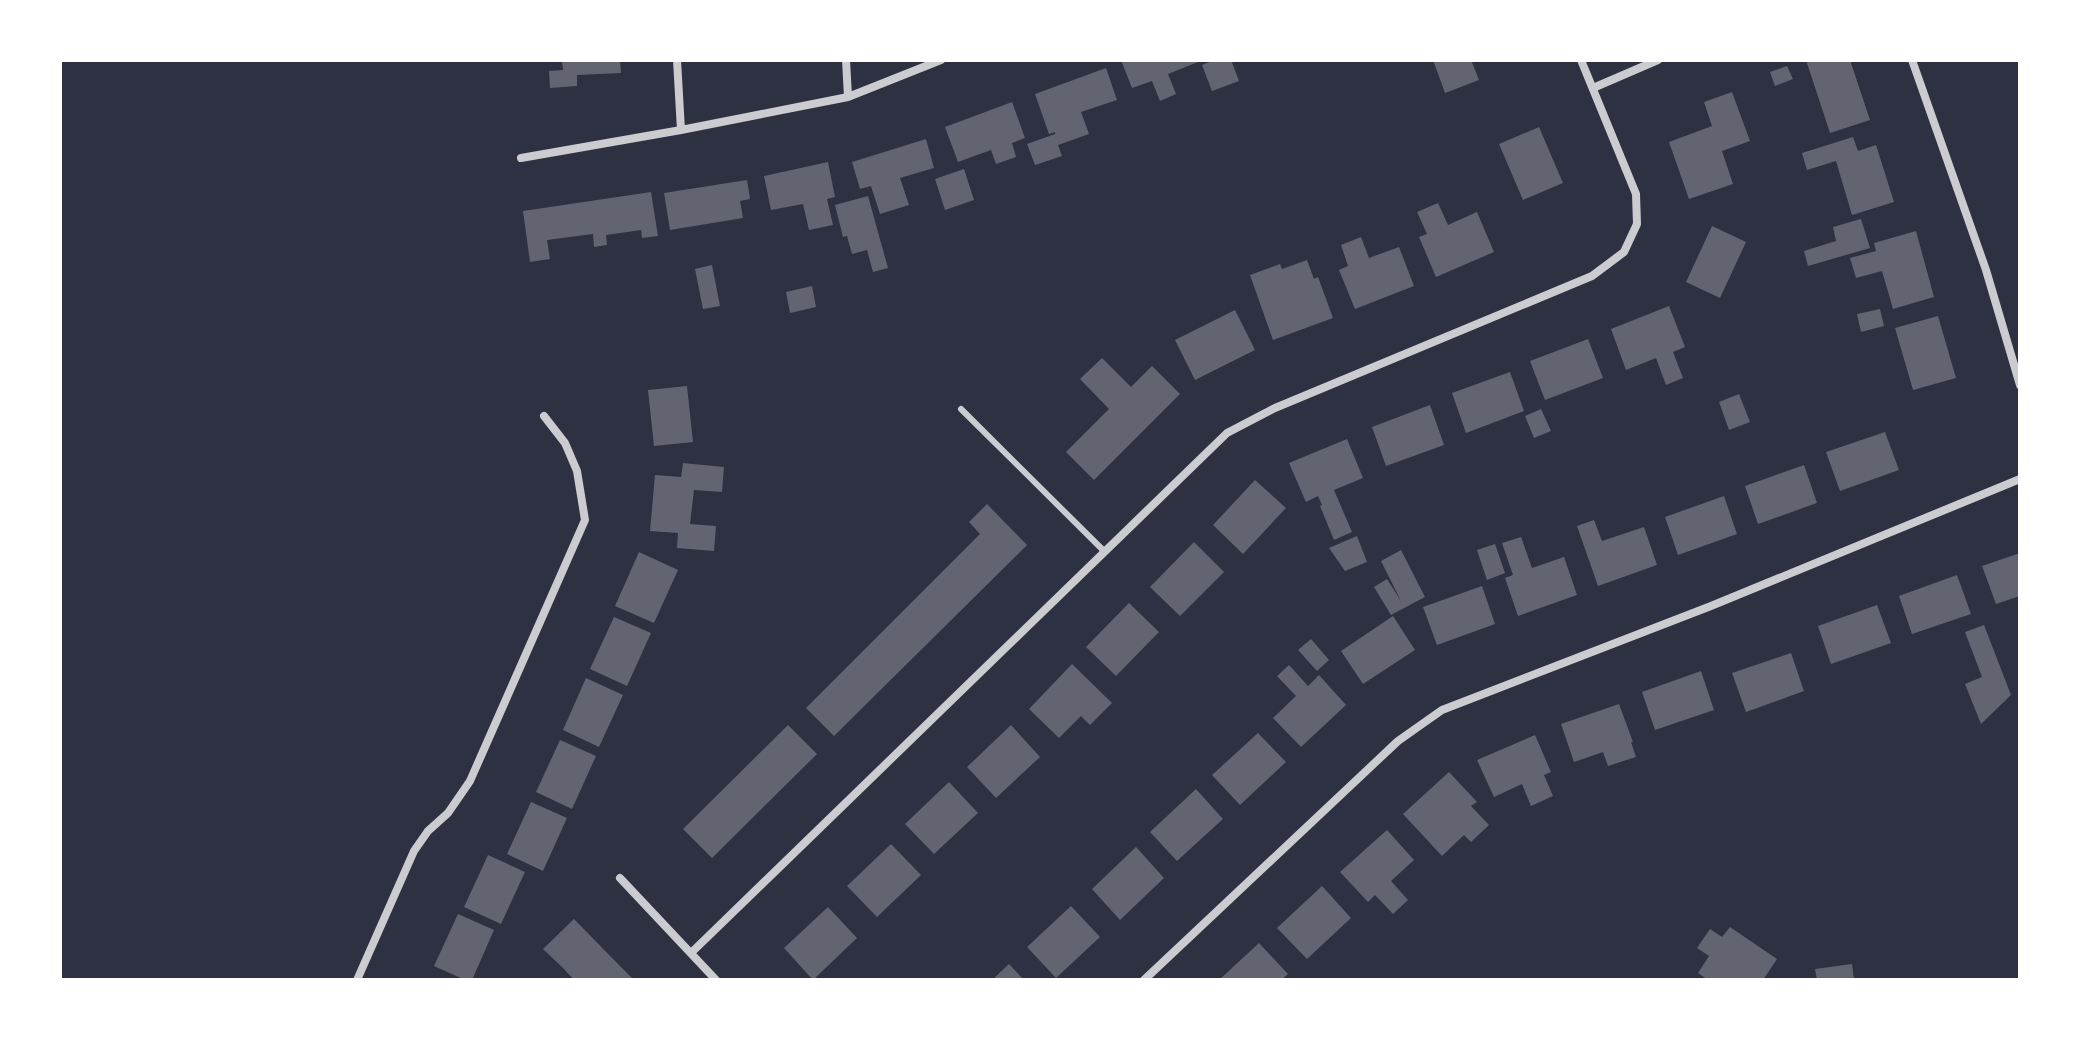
<svg xmlns="http://www.w3.org/2000/svg" width="2080" height="1040" font-family="Manrope,sans-serif">
	<rect width="100%" height="100%" fill="#2d3142"/>
	<path fill="#626471" d="M562,60H620L621,73L577,75V86L550,88L549,71L563,70Z
		M1121,60H1203L1168,74L1176,94L1160,101L1152,81L1132,88Z
		M1215,60H1231L1239,81L1212,91L1202,65Z
		M1433,60H1471L1479,80L1445,93Z
		M1806,60H1850L1870,120L1830,133Z
		M1787,66L1793,79L1775,86L1770,72Z
		M1106,68L1117,100L1081,112L1089,134L1058,145L1062,156L1035,165L1027,144L1055,134V132L1049,134L1035,94Z
		M1732,92L1750,141L1722,151L1733,184L1689,199L1669,142L1712,126L1704,102Z
		M1012,102L1025,138L1012,143L1016,157L996,164L991,150L958,162L945,127Z
		M1539,127L1563,183L1523,200L1499,144Z
		M1853,137L1858,151L1876,145L1894,202L1852,215L1836,161L1807,170L1802,153Z
		M926,139L934,168L900,178L909,205L880,214L871,186L860,189L852,162Z
		M828,162L835,197L827,199L833,225L809,230L803,204L771,210L764,176Z
		M964,169L974,200L945,210L935,179Z
		M747,180L750,199L740,201L743,218L670,230L664,193Z
		M651,192L658,236L642,238L641,230L606,235L607,245L594,247L593,234L547,240L550,259L530,262L523,211Z
		M868,196L888,268L873,272L867,250L852,254L847,236L843,237L835,205Z
		M1438,203L1448,225L1477,212L1494,252L1436,277L1419,237L1427,234L1417,212Z
		M1861,219L1870,248L1808,266L1804,251L1836,241L1833,227Z
		M1712,226L1746,242L1720,298L1686,282Z
		M1916,231L1934,297L1893,309L1882,271L1856,278L1850,258L1876,251L1874,243Z
		M1361,237L1369,258L1399,247L1414,286L1355,309L1339,270L1348,266L1341,245Z
		M1307,260L1314,279L1318,277L1333,318L1273,340L1250,275L1280,264L1282,269Z
		M712,265L720,306L703,309L695,269Z
		M812,286L816,307L790,313L786,292Z
		M1669,306L1685,347L1673,352L1683,378L1666,385L1656,358L1626,370L1611,329Z
		M1880,309L1884,326L1861,332L1857,314Z
		M1235,310L1255,350L1195,380L1175,340Z
		M1938,316L1956,378L1913,390L1895,328Z
		M1588,339L1603,378L1545,400L1530,361Z
		M1102,358L1131,387L1152,366L1180,394L1094,480L1066,452L1109,409L1080,379Z
		M1510,372L1524,411L1466,433L1452,393Z
		M687,386L693,442L654,446L648,390Z
		M1739,394L1750,422L1729,430L1719,402Z
		M1430,405L1444,445L1386,466L1372,427Z
		M1541,409L1551,431L1534,438L1525,416Z
		M1885,432L1899,470L1840,491L1826,452Z
		M1347,439L1363,478L1334,490L1352,532L1334,540L1320,506L1322,505L1318,496L1306,502L1289,463Z
		M683,463L724,467L722,492L694,490L690,524L716,526L714,551L677,548L678,533L650,531L655,475L681,477Z
		M1804,465L1817,503L1758,524L1745,486Z
		M1255,480L1286,508L1243,554L1213,525Z
		M1724,496L1737,534L1678,555L1665,517Z
		M987,504L1027,545L834,736L806,708L980,534L969,522Z
		M1594,520L1602,541L1644,527L1657,565L1598,586L1577,526Z
		M1357,536L1367,562L1345,571L1329,548Z
		M1521,537L1532,568L1564,557L1577,595L1518,616L1505,578L1513,575L1502,543Z
		M1194,542L1224,572L1180,616L1150,587Z
		M1495,544L1505,573L1487,580L1477,550Z
		M1401,550L1425,597L1391,615L1374,587L1387,579L1401,601L1381,561Z
		M639,552L678,570L654,623L615,606Z
		M2020,553V596L1996,604L1982,566Z
		M1957,575L1971,614L1912,634L1899,596Z
		M1482,586L1495,624L1437,645L1423,607Z
		M1129,603L1159,632L1116,676L1086,647Z
		M1877,605L1891,643L1831,664L1818,626Z
		M1393,616L1415,650L1363,684L1341,651Z
		M614,617L651,633L627,686L590,669Z
		M1984,625L2011,695L1981,724L1965,684L1982,677L1965,632Z
		M1311,639L1329,660L1317,671L1298,650Z
		M1791,653L1804,691L1746,712L1732,673Z
		M1072,664L1112,703L1090,725L1081,716L1059,738L1029,709Z
		M1289,665L1308,686L1319,675L1346,705L1301,747L1273,718L1296,696L1277,676Z
		M1701,671L1714,710L1655,730L1642,692Z
		M586,678L623,695L599,747L563,730Z
		M1619,704L1633,742H1631L1636,757L1608,766L1603,752L1574,762L1561,724Z
		M788,725L817,754L712,858L683,829Z
		M1011,725L1040,757L996,798L967,767Z
		M1258,733L1286,762L1240,805L1212,775Z
		M1535,735L1551,772L1544,775L1553,796L1531,806L1522,784L1494,797L1477,760Z
		M560,740L596,756L572,809L536,792Z
		M1449,772L1477,802L1471,806L1489,825L1471,842L1464,835L1442,856L1403,814Z
		M949,782L978,813L934,854L905,824Z
		M1196,789L1223,819L1177,861L1150,832Z
		M531,802L567,818L543,871L507,854Z
		M1387,830L1414,860L1391,881L1408,900L1393,914L1375,895L1368,902L1340,872Z
		M891,844L921,875L877,917L847,886Z
		M1136,847L1164,878L1120,920L1092,889Z
		M488,855L525,872L501,924L464,907Z
		M1322,886L1351,918L1307,959L1277,928Z
		M1071,906L1100,937L1056,978L1027,947Z
		M828,907L857,938L813,980L784,948Z
		M458,914L494,930L472,980H465L434,966Z
		M574,919L617,963L634,980H574L563,968L543,949Z
		M1730,927L1777,959L1763,980H1708L1698,973L1709,956L1697,948L1710,929L1722,937Z
		M1259,943L1288,974L1281,980H1219Z
		M1009,964L1024,980H992Z
		M1852,964L1854,980H1817L1815,969Z"/>
	<g fill="none" stroke-linecap="round" stroke-linejoin="round">
		<path stroke="#caccd0" stroke-width="6" d="M961,409L1105,552"/>
		<path stroke="#caccd0" stroke-width="8" d="M677,60L681,130
			M846,60L848,97
			M1912,60L1986,270L2020,385
			M1593,88L1658,60
			M521,158L681,130L848,97L941,60
			M620,878L716,980
			M691,953L1227,433L1275,408L1592,276L1624,252L1637,224L1636,194L1581,60
			M357,980L414,851L428,831L448,813L470,781L585,520L577,471L565,443L544,416
			M1144,980L1398,741L1442,710L1711,606L2020,479"/>
	</g>
	<rect width="2080" height="1040" fill="none" stroke="#ffffff" stroke-width="124"/>
</svg>
